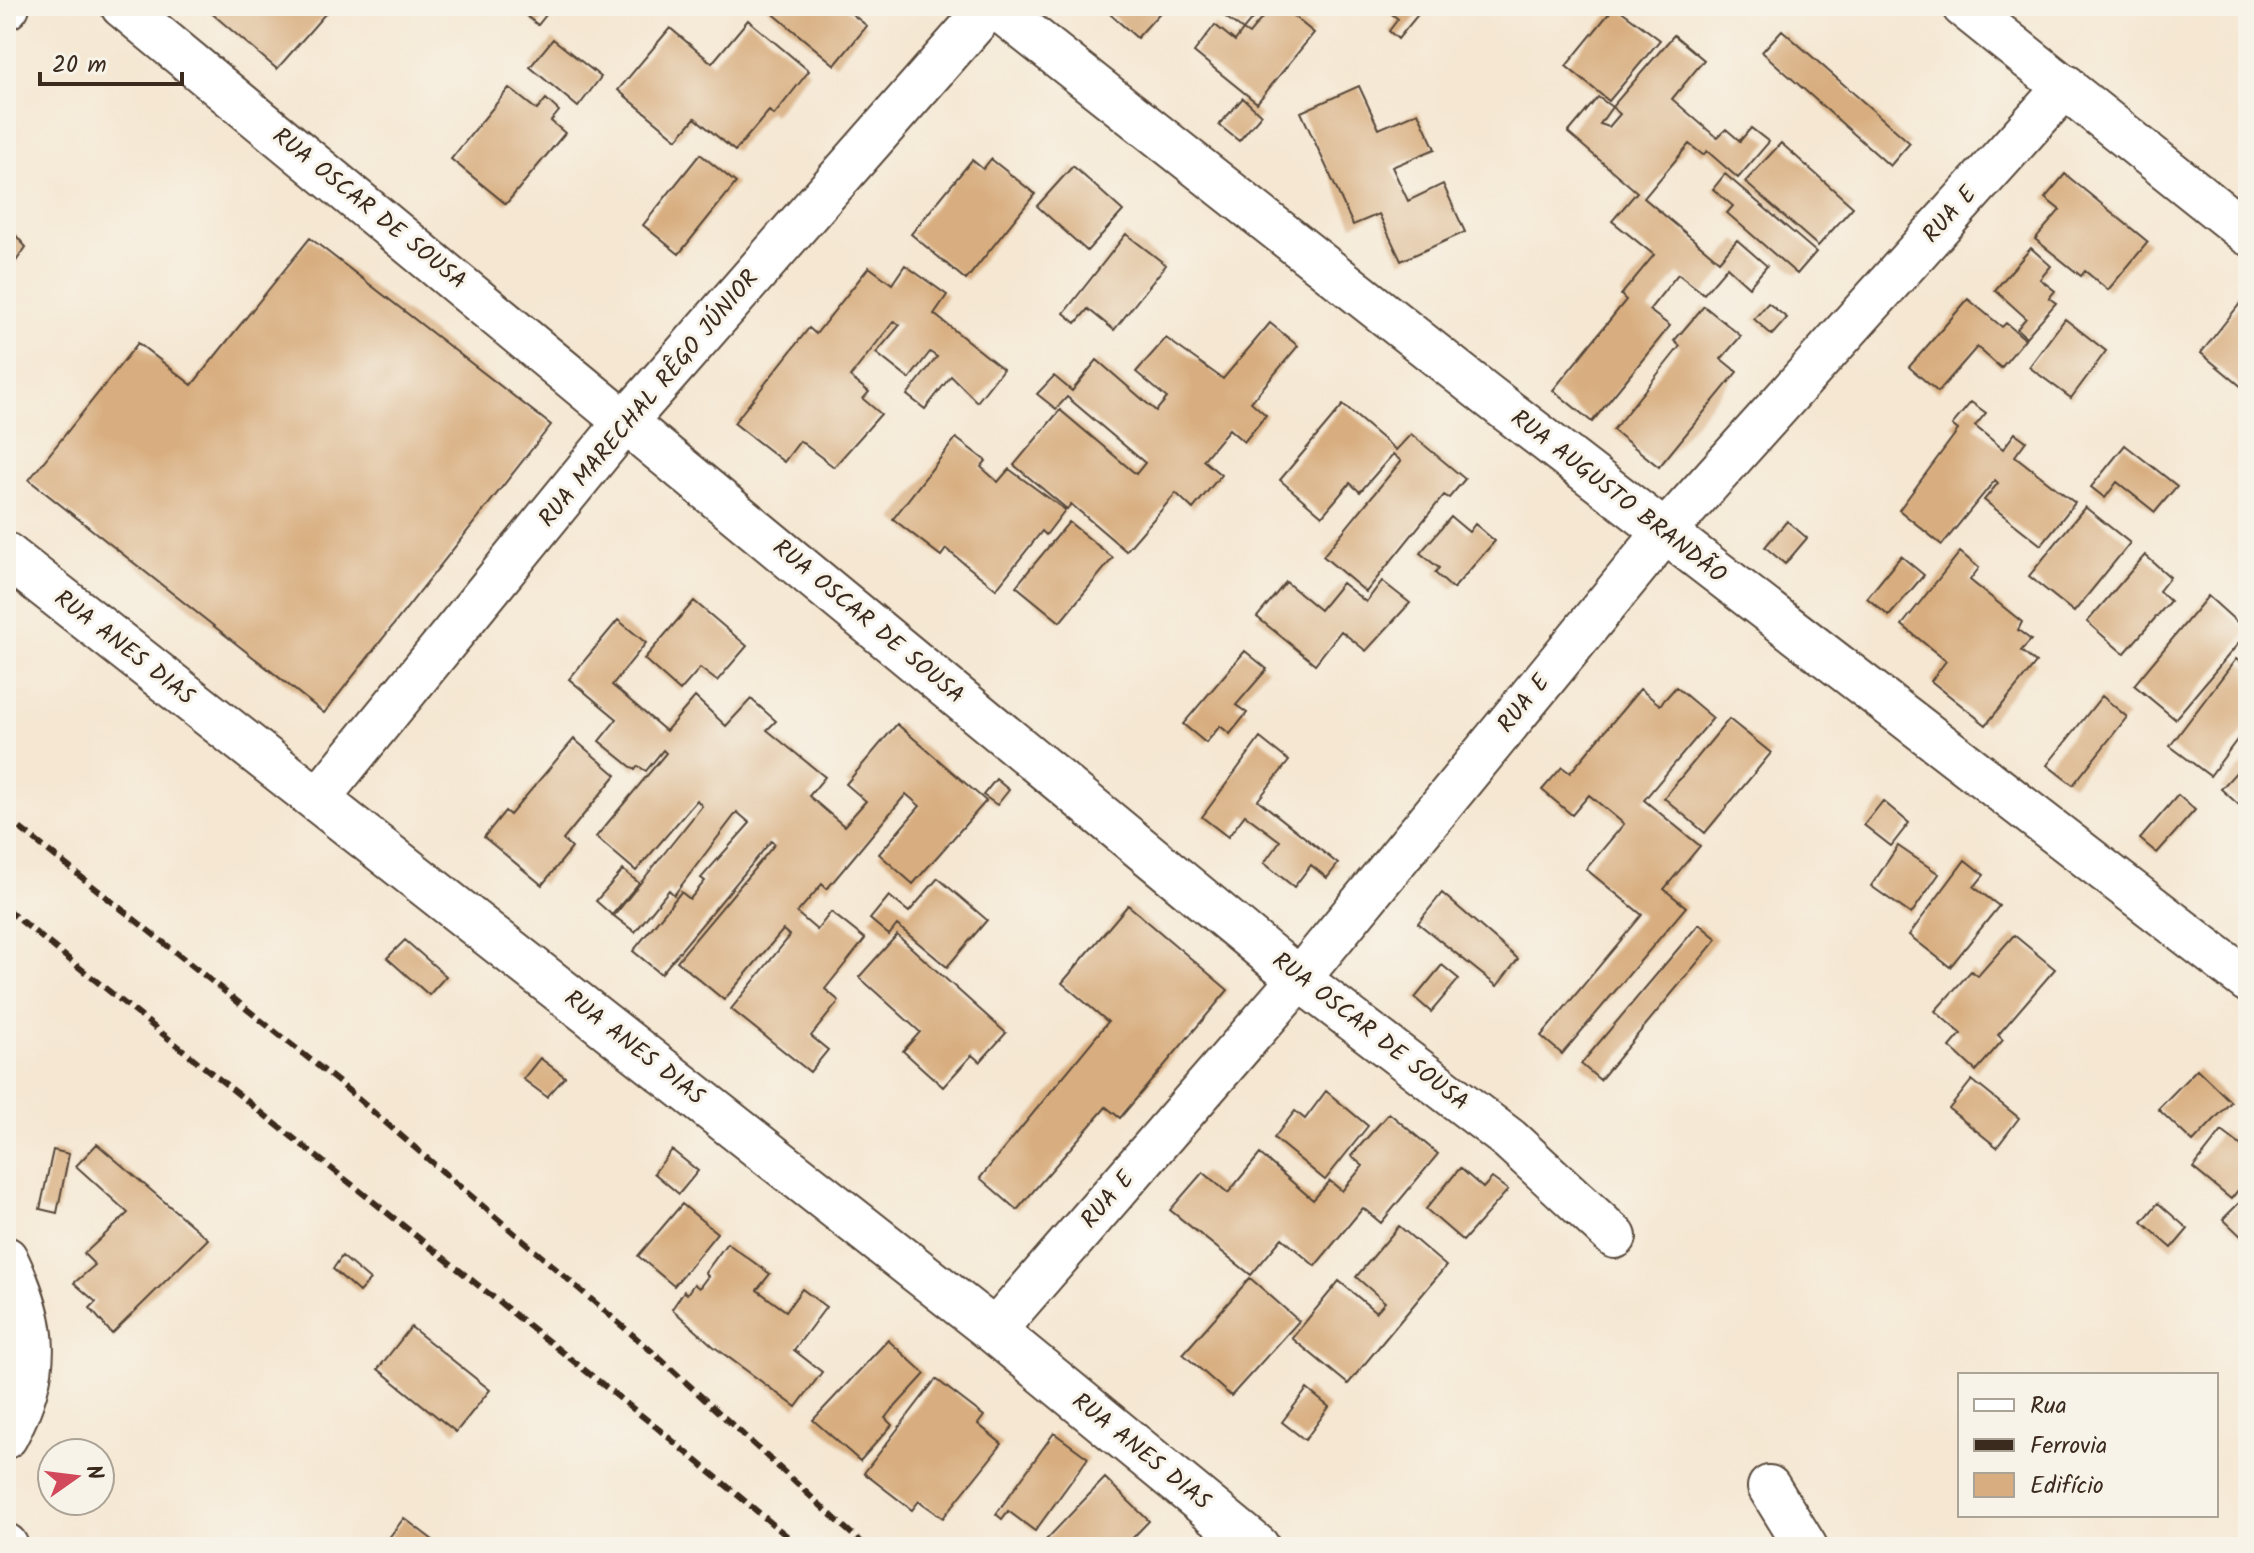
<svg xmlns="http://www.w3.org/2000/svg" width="2254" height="1553" font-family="Kalam,sans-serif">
	<rect width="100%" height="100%" fill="#f7f3e8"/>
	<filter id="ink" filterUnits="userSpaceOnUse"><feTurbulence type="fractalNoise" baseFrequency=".0125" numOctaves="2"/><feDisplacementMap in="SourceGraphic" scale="16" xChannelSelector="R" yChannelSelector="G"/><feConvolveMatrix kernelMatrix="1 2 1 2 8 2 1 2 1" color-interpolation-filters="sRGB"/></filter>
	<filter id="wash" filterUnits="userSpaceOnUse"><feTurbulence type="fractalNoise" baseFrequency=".006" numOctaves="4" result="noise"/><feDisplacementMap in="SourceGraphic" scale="32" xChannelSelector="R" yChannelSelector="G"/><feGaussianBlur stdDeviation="1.8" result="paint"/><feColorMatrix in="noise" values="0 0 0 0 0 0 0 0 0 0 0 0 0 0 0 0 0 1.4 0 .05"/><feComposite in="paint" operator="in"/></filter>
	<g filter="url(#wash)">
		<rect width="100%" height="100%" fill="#f5e7d2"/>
		<g id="blocks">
			<path fill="#d8ae80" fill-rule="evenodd" d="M207,6H332L277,69L209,11Z
				M514,6H553L538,25Z
				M764,6H842L867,26L835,65Z
				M1101,6H1166L1137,38Z
				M1230,6H1263L1243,30L1223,15Z
				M1272,6H1281L1314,33L1257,103L1194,52L1215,25L1235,41L1243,30L1249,34Z
				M1382,6H1425L1398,39L1389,31L1398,19Z
				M1615,6L1660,40L1609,101L1566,66Z
				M748,20L809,71L774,115L769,111L735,151L695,118L677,139L618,90L670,28L712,63Z
				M1782,30L1910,143L1890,166L1762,52Z
				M1674,35L1704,60L1672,99L1717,138L1726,129L1740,141L1751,128L1769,142L1738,178L1707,151L1703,155L1689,144L1644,198L1719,261L1737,240L1767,266L1749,287L1727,267L1704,294L1678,274L1649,310L1670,326L1592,422L1553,390L1626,300L1621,295L1654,255L1612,221L1637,192L1568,133L1598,97L1612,107ZM1612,107L1620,114L1609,127L1600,124Z
				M553,39L601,77L578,107L530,67Z
				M1359,86L1379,129L1418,112L1435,149L1392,167L1408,201L1443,184L1465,232L1401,261L1379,214L1353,225L1301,112Z
				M509,88L537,110L546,99L559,111L551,121L565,133L506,204L451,159Z
				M1243,98L1261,115L1239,141L1219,125Z
				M1781,143L1853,207L1818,246L1745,182Z
				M700,154L736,183L679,254L643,225Z
				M991,159L1035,194L966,280L911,234L972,160L983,169Z
				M1073,166L1123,211L1087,251L1037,206Z
				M1725,174L1816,252L1797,274L1727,213L1733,206L1713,189Z
				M2065,174L2148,242L2108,290L2085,271L2081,276L2035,239L2060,210L2045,198Z
				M6,224L26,247L14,264L6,256Z
				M1126,234L1166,265L1114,330L1088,309L1076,323L1064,313Z
				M310,238L551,425L324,713L29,480L138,343L192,385Z
				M2031,248L2051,266L2040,279L2055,291L2049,298L2056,303L2026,337L2017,329L2026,318L1995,290Z
				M905,265L947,295L934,314L1003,369L977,402L951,376L925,409L907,395L937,357L930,352L909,379L876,353L900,325L894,321L850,377L869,392L863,399L881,414L834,467L800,441L784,462L734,423L809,328L816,334L869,267L892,284Z
				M1968,299L2002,327L2006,323L2025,339L2001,368L1977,347L1938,392L1909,367Z
				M2242,301L2248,306V381L2243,388L2201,353Z
				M1768,303L1787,318L1772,335L1754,319Z
				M1704,306L1741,336L1721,359L1737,372L1659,467L1613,430L1680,346L1674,341Z
				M2065,319L2106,351L2071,398L2029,367Z
				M1270,323L1298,346L1251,402L1266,415L1244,442L1229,429L1203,460L1221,475L1193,509L1176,493L1126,551L1071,504L1067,509L1014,465L1060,410L1136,474L1145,463L1067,397L1056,409L1037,394L1054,376L1072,391L1097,360L1156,411L1167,398L1136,372L1166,338L1223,379Z
				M1971,402L1986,413L1975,426L2003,449L2015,433L2026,441L2015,456L2075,503L2041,545L1984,500L1998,483L1995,480L1942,545L1899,510L1958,430L1952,425Z
				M1343,405L1396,450L1411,434L1465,479L1449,498L1444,495L1366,592L1323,556L1401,461L1393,454L1360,492L1350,483L1322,516L1280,480Z
				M956,438L986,461L981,467L998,482L1009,469L1065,510L1046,535L1042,531L996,589L946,549L941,556L893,519Z
				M2125,445L2177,486L2155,512L2117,482L2105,498L2091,487Z
				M2085,507L2130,543L2074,612L2029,576Z
				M1451,517L1469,532L1475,524L1495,541L1453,589L1435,573L1439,568L1420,553Z
				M1787,521L1807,538L1785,564L1765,547Z
				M1069,522L1113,558L1060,622L1016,586Z
				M1960,552L1979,568L1970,580L2022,622L2018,630L2031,640L2021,651L2036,663L1986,725L1931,681L1946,661L1902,625Z
				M2145,555L2170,577L2159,591L2170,601L2124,654L2087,622Z
				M1901,556L1924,575L1889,616L1867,598Z
				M1382,581L1410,603L1366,651L1341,631L1315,664L1257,617L1286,582L1320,610L1342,583L1366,602Z
				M2208,596L2248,632L2175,719L2134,685Z
				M694,601L747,646L717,681L700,668L680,691L644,659Z
				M618,620L646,643L612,685L666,731L695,697L726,726L751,699L776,721L767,730L825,777L809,796L844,826L866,801L846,784L897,724L986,801L913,884L879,854L920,806L906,794L827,889L822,884L797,913L817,930L831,912L865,939L825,989L839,1001L811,1036L828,1050L810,1072L731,1009L790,936L783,930L724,1000L677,961L775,844L771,841L661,974L633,951L681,892L690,899L705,881L701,878L750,823L737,812L674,895L669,890L635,932L614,916L702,806L697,800L636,871L596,837L666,753L663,750L646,771L638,766L635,770L599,741L617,719L569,679Z
				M1245,651L1267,669L1236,705L1247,713L1230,734L1220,726L1206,743L1183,724Z
				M2236,659L2248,668V725L2210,776L2170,746Z
				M1676,687L1713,718L1644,800L1700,846L1664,889L1686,907L1562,1054L1541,1036L1642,915L1586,869L1624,824L1589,795L1572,815L1542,790L1562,767L1570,773L1640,689L1660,705Z
				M2102,696L2127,717L2073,785L2047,765Z
				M1729,719L1771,753L1705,833L1664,798Z
				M1260,738L1289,761L1258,800L1338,864L1327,878L1311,865L1294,887L1264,863L1280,841L1245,815L1228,837L1202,817Z
				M574,739L616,775L563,840L572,848L542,885L484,837L505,811L510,815Z
				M2248,759V813L2221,789Z
				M996,779L1009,790L997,805L983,795Z
				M2178,795L2195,810L2157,853L2140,839Z
				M1883,801L1909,823L1891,846L1864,825Z
				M1898,846L1939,874L1911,914L1871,886Z
				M1965,860L1984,875L1974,887L1999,906L1950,967L1909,935Z
				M623,870L639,883L612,915L596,901Z
				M938,878L987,920L947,967L897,925L889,935L870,919L889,896L909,912Z
				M1442,893L1518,959L1497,986L1418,923Z
				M1128,905L1228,990L1120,1118L1106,1107L1017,1210L980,1178L1108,1022L1062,983Z
				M1699,924L1717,939L1600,1080L1581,1064Z
				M897,935L1006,1033L980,1062L972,1055L943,1087L903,1051L920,1032L859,977Z
				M2014,935L2055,969L1998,1035L2003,1040L1976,1071L1950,1047L1961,1034L1935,1011L1971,971L1978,976Z
				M405,940L446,976L429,995L387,958Z
				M1442,965L1459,979L1431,1012L1415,998Z
				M540,1058L565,1077L547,1097L523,1079Z
				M2197,1069L2231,1102L2193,1142L2158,1109Z
				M1972,1080L2019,1118L1997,1147L1949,1109Z
				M1326,1091L1368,1126L1325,1180L1274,1138L1295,1111L1305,1119Z
				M1389,1113L1438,1154L1381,1223L1363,1208L1315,1266L1282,1238L1251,1275L1170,1210L1203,1172L1228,1193L1260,1154L1313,1200L1330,1181L1342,1191L1363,1166L1351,1156Z
				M2222,1131L2248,1151V1178L2231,1199L2193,1168Z
				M97,1144L208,1239L112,1334L90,1308L96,1302L74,1283L95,1265L84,1254L128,1213L76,1166Z
				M53,1150L69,1154L57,1213L40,1209Z
				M672,1150L698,1171L679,1194L654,1173Z
				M1460,1168L1483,1188L1492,1178L1508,1190L1463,1241L1426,1209Z
				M2248,1194V1243L2223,1219Z
				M2158,1203L2188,1229L2172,1248L2142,1222Z
				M682,1204L717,1233L674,1286L638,1256Z
				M1399,1226L1446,1266L1348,1384L1292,1338L1339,1281L1376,1312L1385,1302L1356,1277Z
				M727,1243L770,1274L757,1290L786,1311L802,1289L826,1307L794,1350L822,1372L796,1407L713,1346L672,1309L684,1291L687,1294L694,1284L699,1288L708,1276L705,1273Z
				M342,1256L370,1280L359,1292L333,1269Z
				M1250,1278L1299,1321L1231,1396L1183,1354Z
				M411,1327L490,1390L456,1432L378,1369Z
				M888,1340L925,1374L885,1418L892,1425L860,1461L813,1420Z
				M936,1379L984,1416L978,1424L1002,1444L943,1518L919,1501L912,1510L864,1473Z
				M1307,1389L1329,1407L1305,1440L1282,1422Z
				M1054,1433L1088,1458L1035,1531L1008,1511L1002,1519L996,1514Z
				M1105,1478L1149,1521L1124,1547H1051L1045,1541Z
				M404,1518L442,1547H382Z"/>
		</g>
	</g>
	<g filter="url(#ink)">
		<use href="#blocks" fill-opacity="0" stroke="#574639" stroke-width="2"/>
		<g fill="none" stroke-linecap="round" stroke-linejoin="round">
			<g stroke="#574639" stroke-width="46">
				<path id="street" d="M122,6L1299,979L1509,1139L1615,1237
					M994,6L1487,395L2248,981
					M1963,6L2248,234
					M317,800L626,421L990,6
					M6,1258C39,1326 42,1370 6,1437
					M994,1331L1299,979L1665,532L2066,86
					M1769,1487L1806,1547
					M6,1545L7,1547"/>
			</g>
			<g stroke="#574639" stroke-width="48">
				<path id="secondary" d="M6,7L7,6
					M6,555L994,1331L1257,1547"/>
			</g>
			<use href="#street" stroke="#fff" stroke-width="42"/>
			<use href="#secondary" stroke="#fff" stroke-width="44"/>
			<path stroke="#3b2a1e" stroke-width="6" stroke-dasharray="12 6" stroke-linecap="butt" d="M6,817L342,1085L656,1355L866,1547
				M6,909L656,1427L800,1547"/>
		</g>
	</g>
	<g text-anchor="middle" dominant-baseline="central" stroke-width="6" stroke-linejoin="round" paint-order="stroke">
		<g font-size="24" fill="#3b2a1e" stroke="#f7f3e8">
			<text transform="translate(369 209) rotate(39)">RUA OSCAR DE SOUSA</text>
			<text transform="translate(1950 215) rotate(-48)">RUA E</text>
			<text transform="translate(649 399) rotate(-50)">RUA MARECHAL RÊGO JÚNIOR</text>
			<text transform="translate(1618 497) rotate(38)">RUA AUGUSTO BRANDÃO</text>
			<text transform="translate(868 622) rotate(40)">RUA OSCAR DE SOUSA</text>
			<text transform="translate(124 648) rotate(38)">RUA ANES DIAS</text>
			<text transform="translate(1524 704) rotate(-51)">RUA E</text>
			<text transform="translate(1370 1032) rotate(38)">RUA OSCAR DE SOUSA</text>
			<text transform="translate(634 1048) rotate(38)">RUA ANES DIAS</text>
			<text transform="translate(1108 1200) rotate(-49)">RUA E</text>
			<text transform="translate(1141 1452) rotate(39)">RUA ANES DIAS</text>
		</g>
	</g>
	<rect width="2254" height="1553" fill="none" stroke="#f7f3e8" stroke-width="32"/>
	<rect x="1958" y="1373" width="260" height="144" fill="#f7f3e8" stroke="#aca397" stroke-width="2"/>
	<rect x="1974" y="1399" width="40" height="12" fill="#ffffff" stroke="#aca397" stroke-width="2"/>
	<text x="2030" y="1413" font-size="24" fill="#3b2a1e">Rua</text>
	<rect x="1974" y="1439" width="40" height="12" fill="#3b2a1e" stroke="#aca397" stroke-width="2"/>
	<text x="2030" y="1453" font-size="24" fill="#3b2a1e">Ferrovia</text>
	<rect x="1974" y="1473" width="40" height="24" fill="#d8ae80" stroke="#aca397" stroke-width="2"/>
	<text x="2030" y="1493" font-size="24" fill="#3b2a1e">Edifício</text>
	<g transform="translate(76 1477) rotate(76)"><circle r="38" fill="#f7f3e8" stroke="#aca397" stroke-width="2"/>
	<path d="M0-6L14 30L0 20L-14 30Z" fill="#d1495b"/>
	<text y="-12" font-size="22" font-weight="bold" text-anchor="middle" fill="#3b2a1e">N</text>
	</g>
	<path d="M40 72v12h142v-12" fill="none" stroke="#3b2a1e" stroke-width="4"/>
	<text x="52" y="72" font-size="24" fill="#3b2a1e" stroke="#f7f3e8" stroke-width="6" paint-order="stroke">20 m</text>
</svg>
